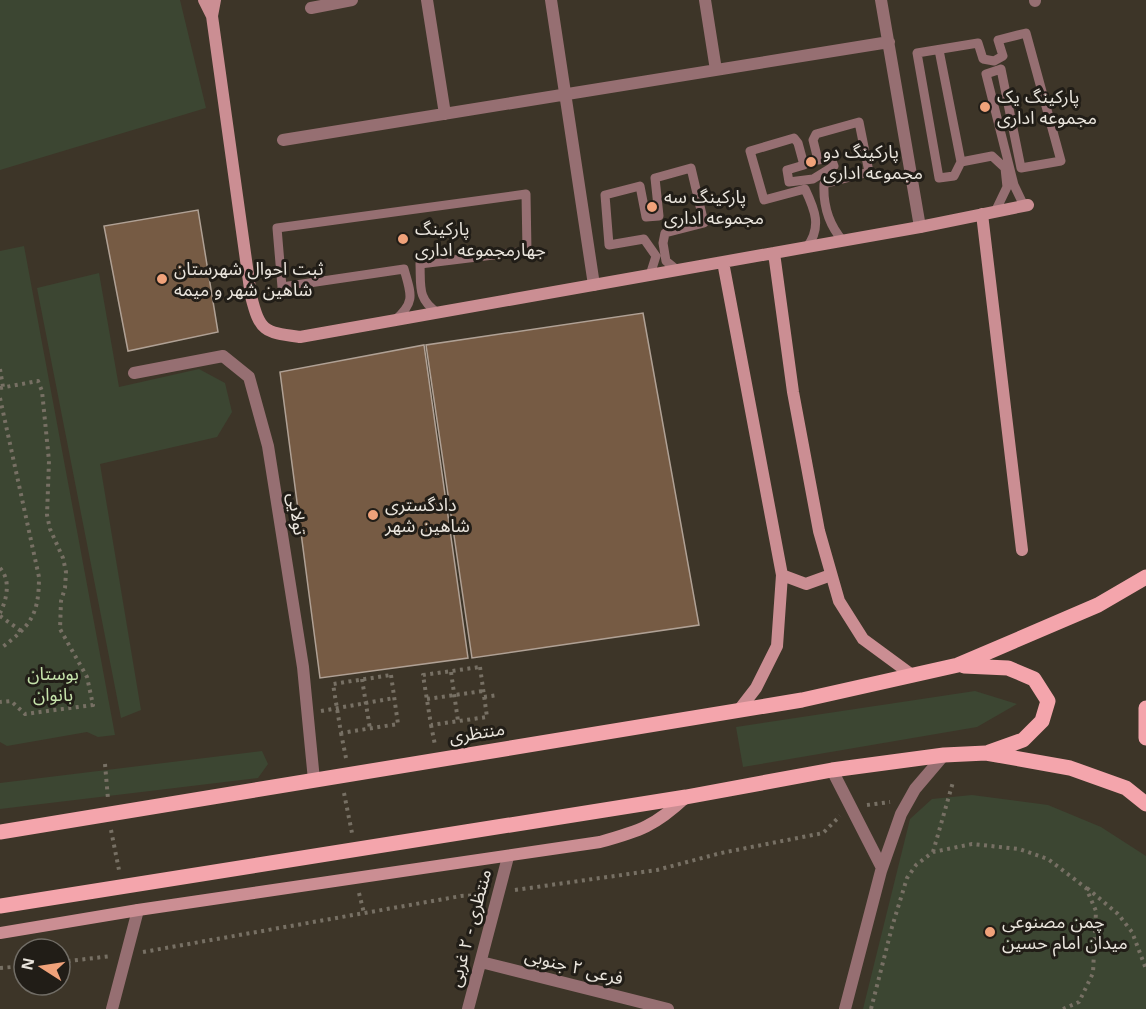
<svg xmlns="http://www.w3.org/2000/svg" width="1146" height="1009" font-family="Arial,'Noto Sans Arabic',sans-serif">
	<rect width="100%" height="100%" fill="#3d3528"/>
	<path fill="#3c4632" d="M0,0H180L206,108L0,170Z
		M24,246L115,735L98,737L87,732L7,746L0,742V251Z
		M99,273L119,387L199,369L225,383L232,412L217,437L100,464L141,710L121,718L37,288Z
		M975,691L1017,704L977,727L743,767L736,727Z
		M262,751L268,764L258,778L0,809V783Z
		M972,795L1048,805L1101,827L1146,856V1009H863L910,819L932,799Z"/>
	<path fill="#765b44" stroke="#b0a195" stroke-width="1.5" d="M198,210L218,332L128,351L104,226Z
		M643,313L699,625L472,658L426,345Z
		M424,345L468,658L320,678L280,372Z"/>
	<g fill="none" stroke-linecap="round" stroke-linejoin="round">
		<path stroke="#777064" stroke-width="4" stroke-dasharray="3 4.5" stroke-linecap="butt" d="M0,369L3,387
			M0,388L38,381L42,391L49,461L47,515L50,529L63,558L66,572L65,588L61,601L60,629L87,677L93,705L25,714L11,701L0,702
			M0,398L39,577C39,616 30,626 0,649
			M0,568C11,580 7,599 0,613
			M0,616L21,631
			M480,667L487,717L431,725L423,675Z
			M451,672L458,721
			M391,675L398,724L341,733L333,684Z
			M362,679L370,729
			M484,697L498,695
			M427,699L483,691
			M321,711L394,698
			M431,725L435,745
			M341,733L346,758
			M105,764L108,799
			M344,793L352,833
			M867,805L890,802
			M111,830L119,870
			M933,852L953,782
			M1087,888L1118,914L1132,932L1146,969
			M515,890L657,870L721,853L823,833L840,816
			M359,893L364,913
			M143,952L461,896L481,895
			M60,962L112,956
			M0,968L24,966
			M871,1009L892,927L907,878L916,865L933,852L972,844L1019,849L1048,859L1086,888L1096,911L1093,973L1079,1002L1063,1009"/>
		<path stroke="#966f72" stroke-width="9" d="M939,50L961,162
			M995,212L1007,187L1005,168L992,156L961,162L954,176L939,178L917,53L978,43L983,59L994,61L1003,56L998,40L1026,33L1061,161L1021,168L1001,69L986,74L1014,185L1024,206
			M807,247C822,227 815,210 805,189L764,200L750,151L794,138L798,143L804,165L787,170L789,182L813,179L834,166L831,158L818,160L813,140L816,134L859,122L869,172L824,184C823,206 828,224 843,241
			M650,275L656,256L644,239L609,245L605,195L640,186L646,217L659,216L655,178L691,168L704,223L665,233L663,243L666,261L677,270
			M395,320C416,302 411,294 404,269L282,287L277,228L526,194L527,251L420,264C421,286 417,299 438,313"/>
		<path stroke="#966f72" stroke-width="12" d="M427,0L445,114
			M551,0L594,285
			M705,0L716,70
			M881,0L920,227
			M1035,0V1
			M311,8L352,0
			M283,140L889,42
			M134,373L223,356L249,377L268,446L303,667L314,780
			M832,770L882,868
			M481,962L668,1009
			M112,1009L138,910
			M468,1009L508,857
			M845,1009L881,871L901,814L915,789L944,755"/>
		<path stroke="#cb8e93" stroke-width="12" d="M204,0L212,16
			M215,0L212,16L251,296C260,332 264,332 300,337L920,227L1028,205
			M982,214L1022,550
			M774,253L793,392L819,531L839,601L863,639L912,675
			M723,262L782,575L777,646L756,688L739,710
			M782,575L806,584L831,575
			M0,933L138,910L600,842C640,831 655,826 686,797"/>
		<path stroke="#f4a5ac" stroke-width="15" d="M964,666L1008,668L1034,679L1048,701L1042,721L1023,740L989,752
			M1146,708V738
			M0,832L802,700L958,665L1098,605L1146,577
			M0,906L686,797L832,770L944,755L986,753L1070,768L1126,788L1146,804"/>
	</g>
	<g fill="#f0a27a" stroke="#211d17" stroke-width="2">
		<circle cx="985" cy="107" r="6"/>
		<circle cx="811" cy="162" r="6"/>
		<circle cx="652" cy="207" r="6"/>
		<circle cx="403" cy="239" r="6"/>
		<circle cx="162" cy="279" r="6"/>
		<circle cx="373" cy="515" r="6"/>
		<circle cx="990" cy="932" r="6"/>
	</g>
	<g text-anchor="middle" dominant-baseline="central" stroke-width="6" stroke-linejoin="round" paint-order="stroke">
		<g font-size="18" fill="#eae5dd" stroke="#211d17" text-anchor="start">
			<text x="997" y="97">پارکینگ یک<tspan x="997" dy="21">مجموعه اداری</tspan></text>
			<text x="823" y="152">پارکینگ دو<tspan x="823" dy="21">مجموعه اداری</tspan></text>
			<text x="664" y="197">پارکینگ سه<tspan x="664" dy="21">مجموعه اداری</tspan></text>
			<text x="415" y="229">پارکینگ<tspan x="415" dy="21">جهارمجموعه اداری</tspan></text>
			<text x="174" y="269">ثبت احوال شهرستان<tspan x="174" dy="21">شاهین شهر و میمه</tspan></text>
			<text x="385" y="505">دادگستری<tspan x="385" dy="21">شاهین شهر</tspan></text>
			<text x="1002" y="922">چمن مصنوعی<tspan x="1002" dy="21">میدان امام حسین</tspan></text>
		</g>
		<g font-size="18" fill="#eae5dd" stroke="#211d17">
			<text transform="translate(297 514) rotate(81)">تولایی</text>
			<text transform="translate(477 733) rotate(-9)">منتظری</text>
			<text transform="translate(470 928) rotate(-75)">منتظری - ۲ غربی</text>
			<text transform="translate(574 967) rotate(14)">فرعی ۲ جنوبی</text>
		</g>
		<g font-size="18" fill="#c6e3ab" stroke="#211d17">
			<text x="53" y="674">بوستان<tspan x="53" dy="21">بانوان</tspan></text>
		</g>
	</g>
	<g transform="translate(42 967) rotate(282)"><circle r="28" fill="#211d17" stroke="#716d66" stroke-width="1.5"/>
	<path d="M0-4.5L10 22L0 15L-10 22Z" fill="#f0a27a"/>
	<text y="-9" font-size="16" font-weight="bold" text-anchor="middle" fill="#eae5dd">N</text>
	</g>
</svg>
